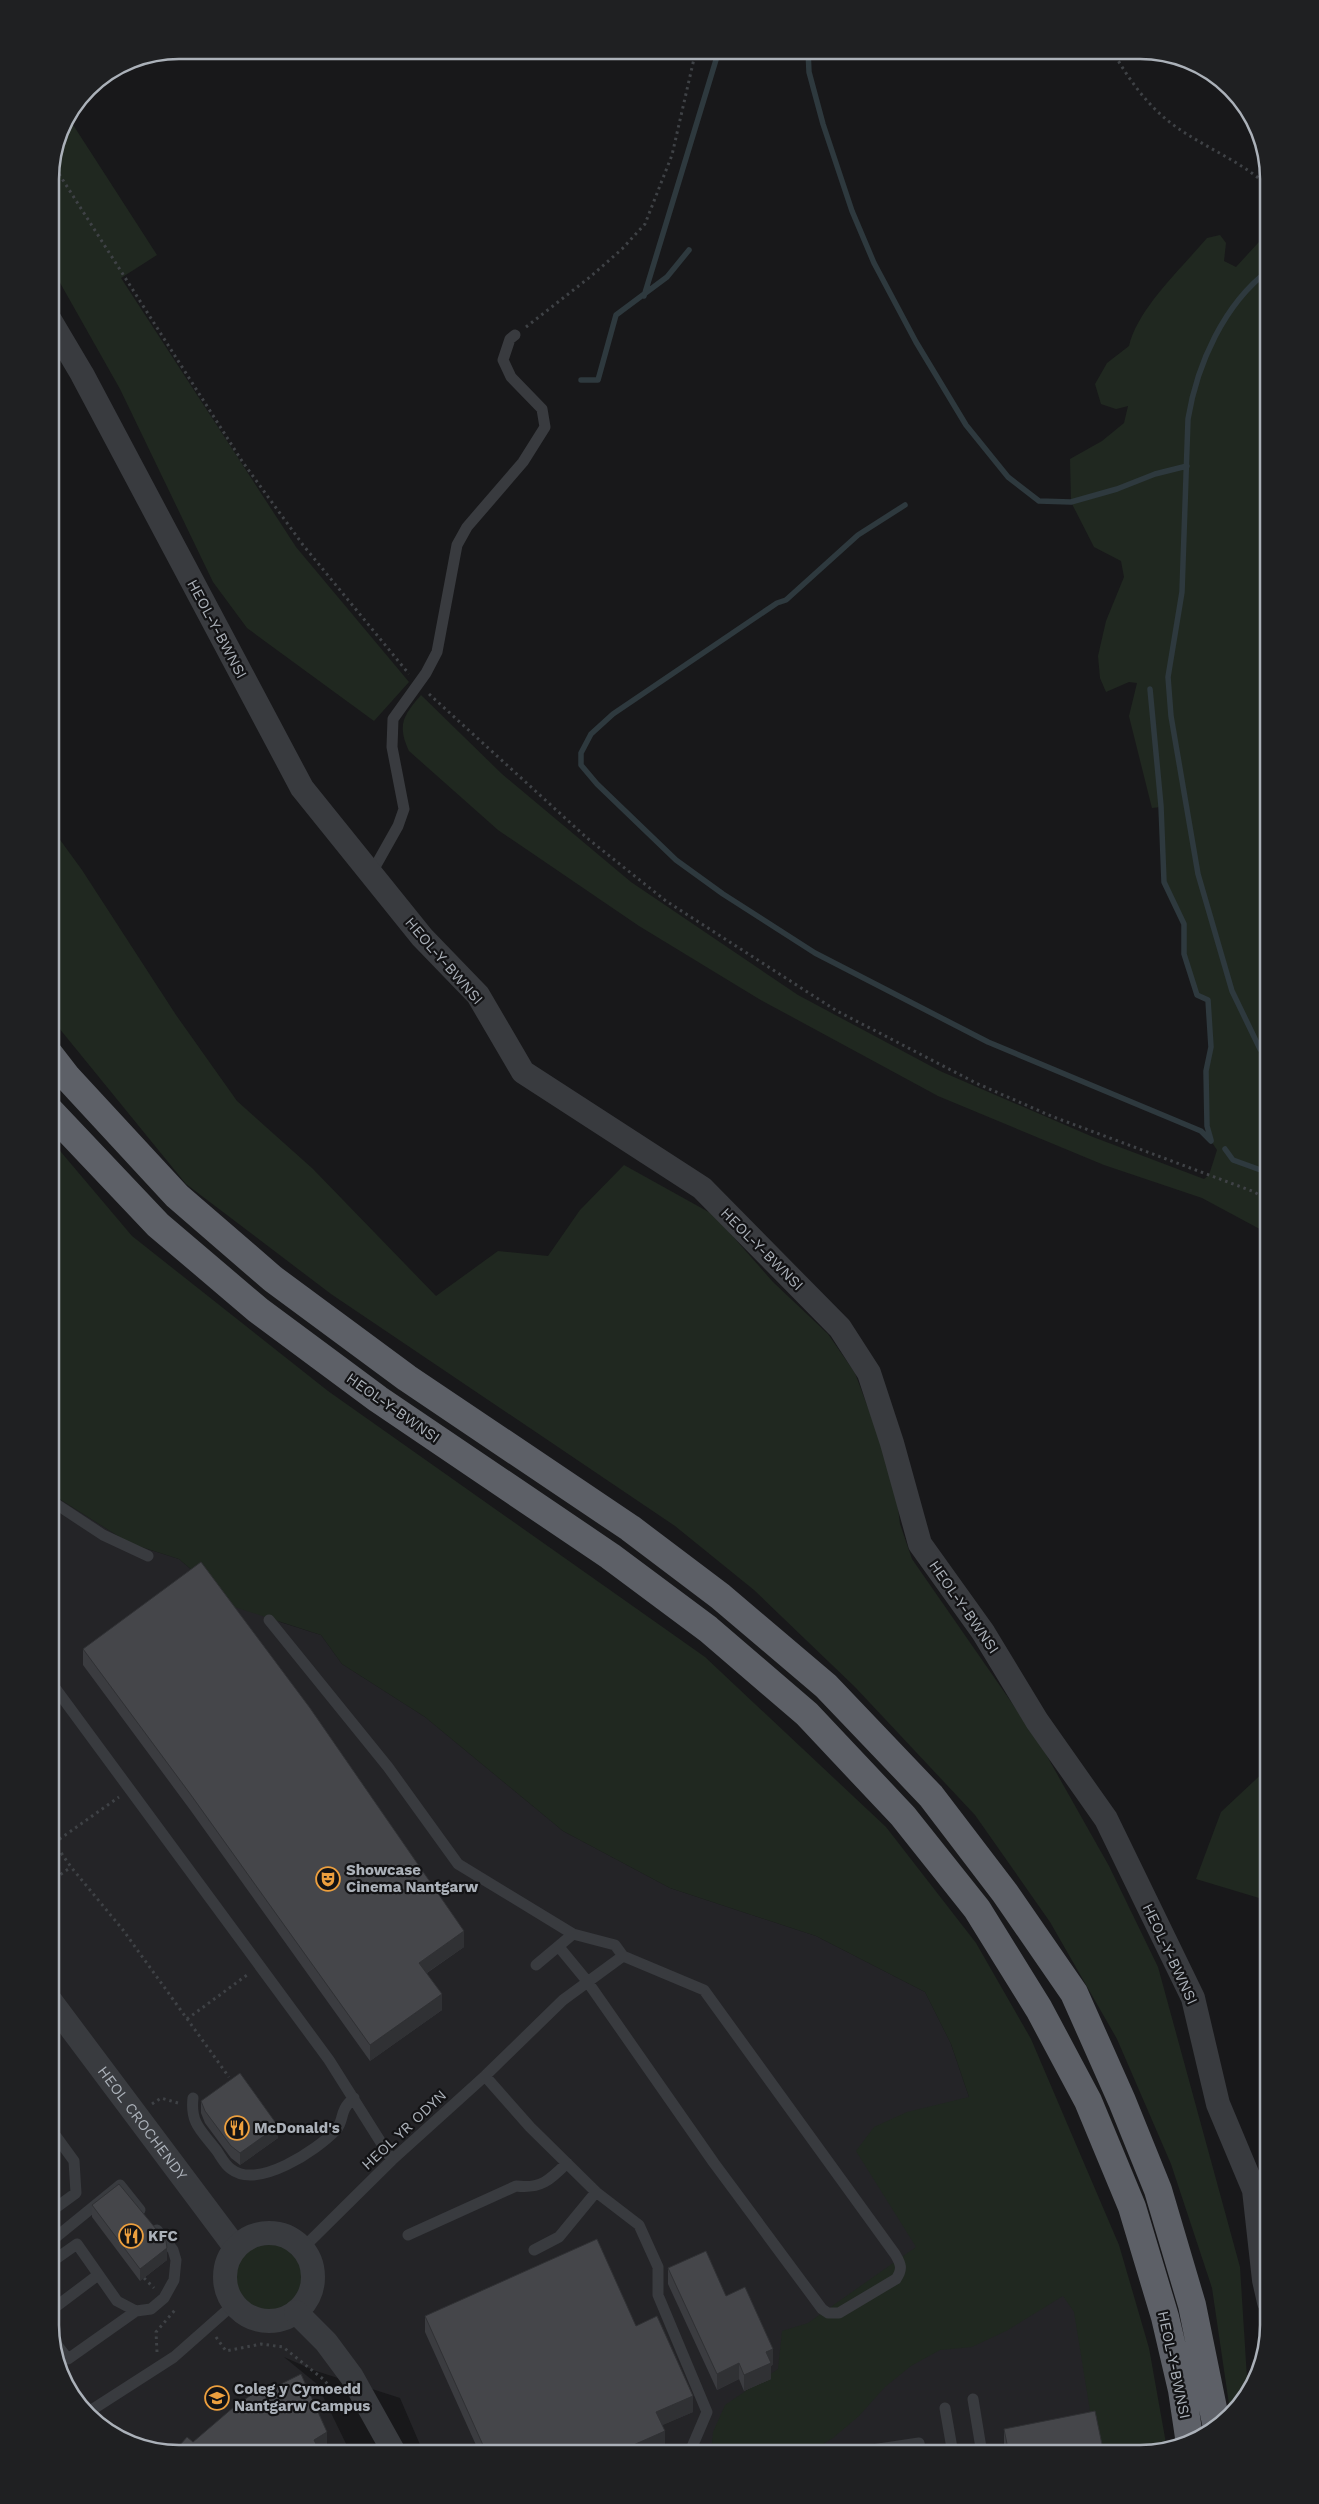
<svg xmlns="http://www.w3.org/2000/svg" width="1319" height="2504" font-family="'Work Sans',sans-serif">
	<rect width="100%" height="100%" fill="#18181a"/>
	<path fill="#242427" d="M50,1493L129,1543L179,1559L201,1578L280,1622L321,1635L342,1664L425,1717L563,1831L670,1888L816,1936L925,1992L951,2044L982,2135L1091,2324L1139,2454H424L400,2398L313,2370L284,2357L317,2384L351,2454H171L107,2432L60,2375L50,2325Z"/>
	<path fill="#202820" d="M68,117L157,255L121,278L296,547L409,682L374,721L247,628L213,582L120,389L50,265V171L60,129Z
		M1269,231V1234L1202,1198L1104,1165L938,1096L759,999L639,926L498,830L409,751C397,725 403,716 421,695L502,774L631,882L798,995L940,1071L1093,1137L1204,1179L1209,1175L1217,1150L1211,1141L1207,1126L1206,1071L1211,1047L1208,1000L1197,995L1184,954V924L1164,882L1161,807L1152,808L1129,716L1137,683L1129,682L1106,692L1100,678L1098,656L1106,621L1124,577L1121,561L1094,547L1071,502L1070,459L1102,441L1124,423L1128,406L1116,409L1101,404L1095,384L1107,363L1129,346C1138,308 1181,269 1207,238L1220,235L1226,243L1224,261L1236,267Z
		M50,826L82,870L176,1015L237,1101L313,1169L436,1296L498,1251L548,1256L580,1210L624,1165L714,1215L773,1282L828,1334L855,1373L894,1477L900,1524L912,1559L1039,1742L1109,1866L1158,1967L1240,2267L1248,2394L1230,2411L1212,2288L1171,2164L1117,2039L1050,1922L975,1815L855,1687L754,1590L675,1526L331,1294L186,1184L50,1017Z
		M50,1139L132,1236L328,1391L705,1657L886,1827L976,1943L1031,2039L1119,2245L1149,2348L1167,2449L1140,2454H1097L1074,2312L1063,2296L1008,2330L972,2347L940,2350L911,2366L885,2387L859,2416L833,2438L807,2454H711L713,2432L725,2405L778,2369L782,2331L808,2323L916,2247L856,2151L874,2127L907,2112L969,2097L951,2044L925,1992L816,1936L670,1888L563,1831L425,1717L342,1664L321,1635L219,1602L201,1578L179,1559L129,1543L50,1493Z
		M1269,1767V1901L1196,1879L1221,1812Z
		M225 2277a44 44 0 1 1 88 0a44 44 0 1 1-88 0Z"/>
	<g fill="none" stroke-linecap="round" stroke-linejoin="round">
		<path stroke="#2e393e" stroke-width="5.5" d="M808,50L809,72L823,124L852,211L874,263L916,342L966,425L1008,477L1039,501L1071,502L1117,489L1155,474L1187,466
			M644,296L719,50
			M581,380H598L616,315L667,277L689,250
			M905,505L858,535L786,600L777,603L613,714L591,734L581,753V765L597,784L676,860L723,894L815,953L988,1042L1201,1131L1211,1141
			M1150,689L1161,806L1164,882L1184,924V954L1197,995L1208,1000L1211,1047L1206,1071L1207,1126L1211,1140
			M1269,1060L1260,1049L1232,991L1198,874L1171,716L1168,677L1182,592L1188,419C1197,364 1224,304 1269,270
			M1225,1149L1233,1160L1269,1173"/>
		<path stroke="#3f4246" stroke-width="3" stroke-dasharray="2.5 4" stroke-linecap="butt" d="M1112,50C1125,73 1139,94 1158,112C1190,143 1236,156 1269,187
			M52,163L242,461L303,545L409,674
			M526,327L590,277L622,249L645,224L672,155L696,50
			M429,694L587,838L666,901L837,1011L976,1083L1051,1116L1252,1191L1269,1200
			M50,1633L55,1640
			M50,1837L71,1867L123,1930L229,2077
			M54,1843L119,1797
			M50,1882L71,1867
			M187,2019L247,1975
			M152,2104L161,2098L178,2103
			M144,2278L154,2288
			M216,2337L226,2351L261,2344L283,2347L323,2379L333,2390
			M157,2352L156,2332L175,2310"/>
		<path stroke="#393b3f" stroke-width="11" d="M371,874L398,826L404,809L392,747L393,719L426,673L437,652L457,545L467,527L523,462L545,427L542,409L511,377L503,360L510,339L515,335
			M50,1500L103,1535L148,1556
			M269,1620L388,1767L458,1864L573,1934L615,1945L623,1956L704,1990L895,2254C901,2264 903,2269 896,2279L839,2313H828L822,2309L714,2163L587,1981L559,1947
			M50,1681L329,2060L392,2160
			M536,1965L573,1934
			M485,2076L530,2127L596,2192L639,2225L658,2267V2295L707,2412L689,2454
			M193,2098C190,2124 202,2131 217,2151C221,2157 225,2165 231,2169C258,2190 317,2150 336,2130C345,2120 338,2111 354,2098
			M50,2212L76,2193L74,2161L50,2128
			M408,2235L516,2186C541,2189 550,2180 567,2163
			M50,2242L120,2185L140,2210
			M303,2248L392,2160L485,2076L563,2000L623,1956
			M534,2250L559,2237L596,2192
			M50,2263L77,2244L117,2301L136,2311
			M50,2311L98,2275
			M53,2340L68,2359L136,2311L151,2309L164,2298L174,2280L176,2260L173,2250L157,2230
			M973,2399L982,2454
			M945,2408L953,2454
			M90,2411L174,2357L234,2304
			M872,2450L919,2443L921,2454"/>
		<g stroke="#393b3f" stroke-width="24">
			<path d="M50,320L82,374L302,788L422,937L478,995L523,1072L702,1188L840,1328L869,1373L892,1443L920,1544L983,1632L1037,1721L1106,1819L1193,1998L1218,2104L1254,2190L1264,2280L1269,2302"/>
			<path id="s1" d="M50,2000L235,2247"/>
			<circle cx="269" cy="2277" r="44"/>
			<path d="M296,2312L326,2342L352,2377L395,2454"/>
		</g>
		<path stroke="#5d6067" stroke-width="28" d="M50,1055L67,1077L177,1196L273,1279L407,1378L630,1528L720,1596L826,1686L931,1796L1005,1893L1074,1993L1122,2101L1158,2190L1192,2305L1216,2423
			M50,1111L158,1225L258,1310L378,1399L610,1556L708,1629L807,1714L903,1816L977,1909L1039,2009L1088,2101L1132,2207L1165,2317L1182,2390L1190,2444"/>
	</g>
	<path fill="#3b3c40" d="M83,1649L464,1947L427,1973L442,2010L370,2061L191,1811L83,1665Z
		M201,2101L278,2138L240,2165L231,2158L205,2123L201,2113Z
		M92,2205L167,2260L140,2281L92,2217Z
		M668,2268L726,2296L773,2364L771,2366V2379L744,2391L739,2379L717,2390L668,2284Z
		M425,2316L636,2326L693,2412L662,2425L665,2446L648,2454H480L425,2332Z
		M1004,2429L1104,2454H1006L1004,2444Z"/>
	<path fill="#303134" d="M56,1856V1872L50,1876V1861Z
		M464,1931V1947L419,1978V1963Z
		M442,1994V2010L370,2061V2045Z
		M278,2126V2138L240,2165V2153Z
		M167,2248V2260L140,2281V2269Z
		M773,2349V2364L771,2366V2379L744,2391V2375L766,2352Z
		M739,2363V2379L717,2390V2374Z
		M693,2396V2412L656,2428V2412Z
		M665,2431V2446L648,2454H613Z
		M327,2432V2448L317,2454L314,2440Z"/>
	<path fill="#45464a" stroke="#303134" d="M201,1562L310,1708L464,1931L419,1963L442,1994L370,2045L191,1795L83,1649Z
		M50,1847L56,1856L50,1861Z
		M240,2073L278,2126L240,2153L231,2146L205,2111L201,2101Z
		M119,2184L166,2241L167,2248L140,2269L92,2205Z
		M597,2239L636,2326L657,2316L693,2396L656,2412L665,2431L613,2454H487L425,2316Z
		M706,2251L726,2296L745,2287L773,2349L766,2352L771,2363L744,2375L739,2363L717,2374L668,2268Z
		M301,2374L327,2432L314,2440L321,2454H172L187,2437L193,2442L235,2406L266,2385L269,2390Z
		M1095,2411L1104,2454H1009L1004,2429Z
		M847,2445L849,2454H795Z"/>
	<defs>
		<g id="theatre-ring" transform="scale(1.25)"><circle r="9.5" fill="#131315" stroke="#ec9f3e" stroke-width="1.5"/><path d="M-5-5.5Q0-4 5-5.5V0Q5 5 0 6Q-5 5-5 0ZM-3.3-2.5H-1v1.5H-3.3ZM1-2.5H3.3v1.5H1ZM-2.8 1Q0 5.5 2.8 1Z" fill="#ec9f3e"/></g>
		<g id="restaurant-ring" transform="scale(1.25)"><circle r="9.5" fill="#131315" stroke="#ec9f3e" stroke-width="1.5"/><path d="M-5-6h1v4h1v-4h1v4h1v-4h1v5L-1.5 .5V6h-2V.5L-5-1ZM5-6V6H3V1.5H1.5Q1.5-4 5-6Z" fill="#ec9f3e"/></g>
		<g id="university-ring" transform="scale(1.25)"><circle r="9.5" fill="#131315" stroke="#ec9f3e" stroke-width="1.5"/><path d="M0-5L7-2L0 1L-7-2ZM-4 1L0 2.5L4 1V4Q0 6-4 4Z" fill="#ec9f3e"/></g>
	</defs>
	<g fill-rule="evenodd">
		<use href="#theatre-ring" x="328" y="1879"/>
		<use href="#restaurant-ring" x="237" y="2128"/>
		<use href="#restaurant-ring" x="131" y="2236"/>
		<use href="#university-ring" x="217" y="2398"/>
	</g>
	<g text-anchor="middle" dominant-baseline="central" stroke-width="4.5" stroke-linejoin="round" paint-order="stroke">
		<g font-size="15" fill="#abb1b9" stroke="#131315">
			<text transform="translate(217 629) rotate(62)">HEOL-Y-BWNSI</text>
			<text transform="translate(444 961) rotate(49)">HEOL-Y-BWNSI</text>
			<text transform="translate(762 1249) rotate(45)">HEOL-Y-BWNSI</text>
			<text transform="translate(393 1408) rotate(35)">HEOL-Y-BWNSI</text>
			<text transform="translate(964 1607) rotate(55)">HEOL-Y-BWNSI</text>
			<text transform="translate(1170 1954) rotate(65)">HEOL-Y-BWNSI</text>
			<text stroke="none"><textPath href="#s1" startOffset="154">HEOL CROCHENDY</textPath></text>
			<text transform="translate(404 2130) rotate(-43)">HEOL YR ODYN</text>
			<text transform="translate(1174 2365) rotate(78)">HEOL-Y-BWNSI</text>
		</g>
		<g font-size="15" font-weight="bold" fill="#abb1b9" stroke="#131315" text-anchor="start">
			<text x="346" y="1870">Showcase<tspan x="346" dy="17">Cinema Nantgarw</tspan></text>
			<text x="254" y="2128">McDonald's</text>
			<text x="148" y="2236">KFC</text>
			<text x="234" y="2389">Coleg y Cymoedd<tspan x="234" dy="17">Nantgarw Campus</tspan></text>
		</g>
	</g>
	<path d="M0 0H1319V2504H0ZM179 59H1140A120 120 0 0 1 1260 179V2325A120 120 0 0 1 1140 2445H179A120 120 0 0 1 59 2325V179A120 120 0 0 1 179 59Z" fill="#1f2022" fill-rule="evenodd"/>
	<path fill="none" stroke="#abb1b9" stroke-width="2.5" d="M179 59H1140A120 120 0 0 1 1260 179V2325A120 120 0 0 1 1140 2445H179A120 120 0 0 1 59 2325V179A120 120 0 0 1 179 59Z"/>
</svg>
